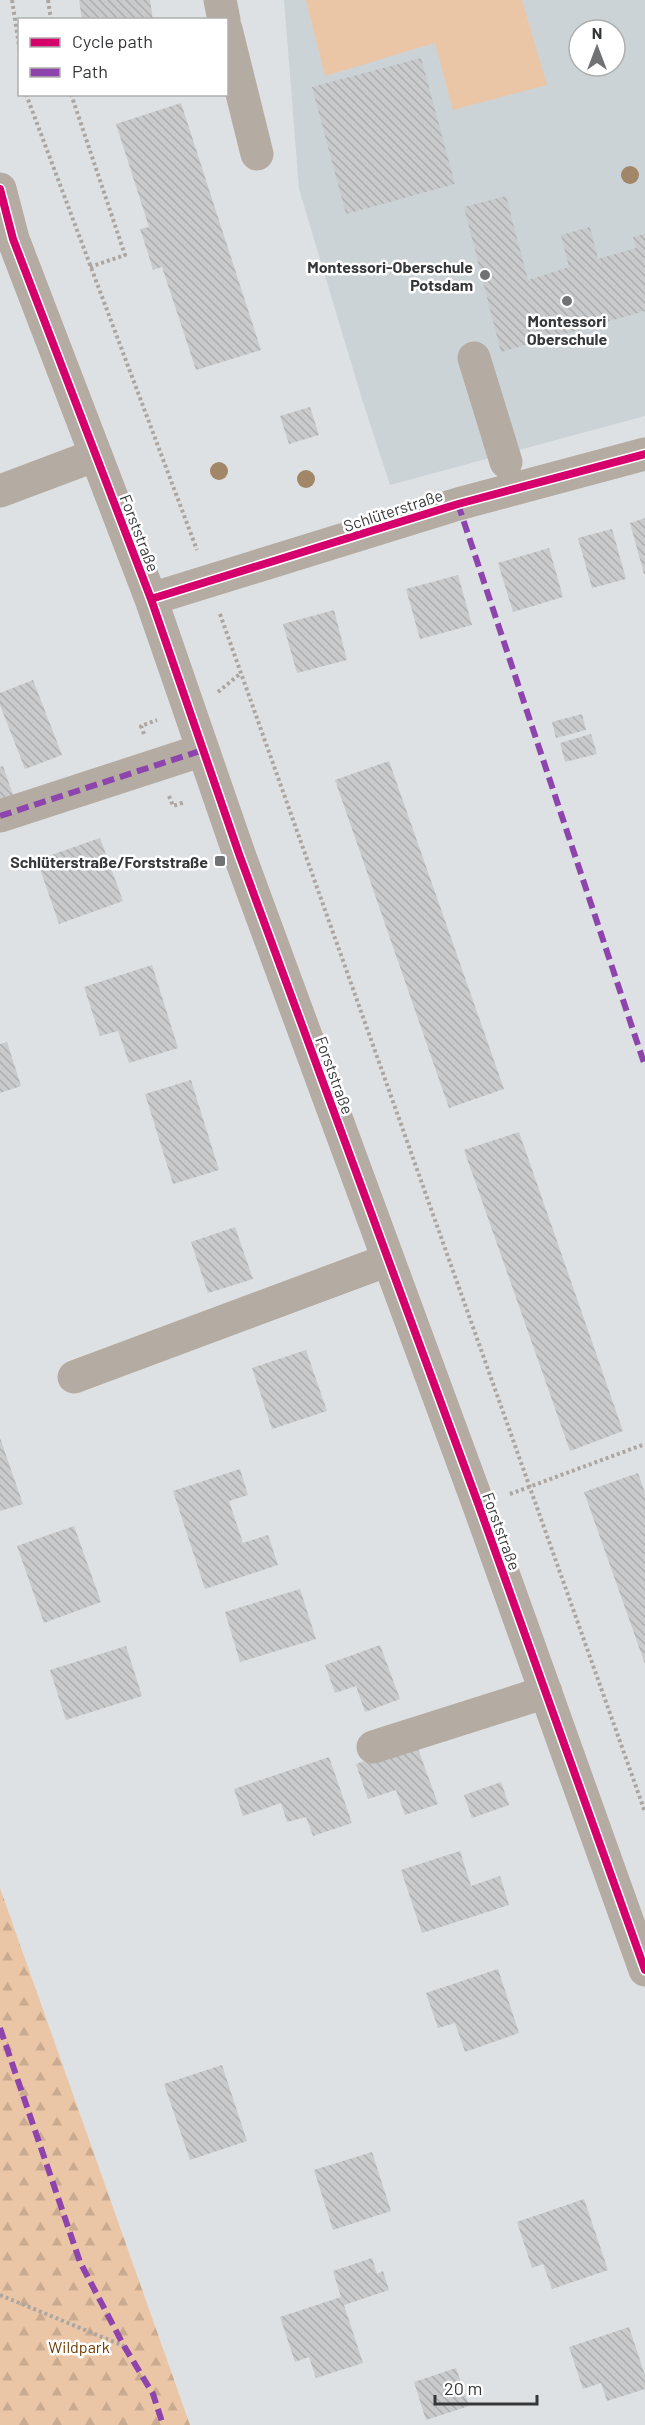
<svg xmlns="http://www.w3.org/2000/svg" width="645" height="2425" font-family="Barlow,sans-serif">
	<defs>
		<pattern id="forest-firs" width="22" height="20" patternUnits="userSpaceOnUse" patternTransform="scale(1.5)"><rect width="22" height="20" fill="#ebc6a6"/><path d="M5 1l3.5 6h-7zM16 11l3.5 6h-7z" fill="#caab90"/></pattern>
		<pattern id="building-back-hatch" width="6" height="6" patternUnits="userSpaceOnUse" patternTransform="scale(1.5)"><rect width="6" height="6" fill="#c8cacb"/><path d="M-1 5l2 2M0 0l6 6M5-1l2 2" fill="none" stroke="#acaeaf"/></pattern>
	</defs>
	<rect width="100%" height="100%" fill="#dee1e3"/>
	<path fill="#cbd3d7" fill-rule="evenodd" d="M284,0H645V416L390,485L362,399L299,189ZM579,30H615V66H579Z"/>
	<path fill="#ebc6a6" d="M306,0H522L547,85L453,110L435,43L325,76Z"/>
	<path fill="url(#forest-firs)" d="M0,1888L190,2425H0Z"/>
	<path fill="url(#building-back-hatch)" d="M79,0H150L153,20H82Z
		M421,58L455,184L346,214L312,87Z
		M181,103L261,350L196,370L162,267L153,270L147,250L140,229L149,227L116,124Z
		M506,196L528,280L569,267L561,235L590,227L598,259L636,248L633,237L645,234V311L501,352L464,207Z
		M310,407L319,435L289,444L280,416Z
		M645,518V574H644L630,523Z
		M612,529L626,579L592,588L578,538Z
		M549,548L563,597L513,612L498,563Z
		M458,575L472,625L420,639L406,589Z
		M334,610L347,660L297,673L283,624Z
		M33,680L62,755L25,769L0,705V693Z
		M582,714L586,730L556,738L552,722Z
		M591,734L597,754L565,762L560,743Z
		M389,761L504,1089L449,1108L335,780Z
		M3,766L13,795L0,800V767Z
		M100,838L123,901L59,924L37,860Z
		M152,965L178,1048L129,1063L118,1031L100,1036L84,987Z
		M7,1042L21,1086L0,1093V1044Z
		M191,1080L219,1170L173,1184L145,1094Z
		M519,1132L623,1431L570,1451L464,1150Z
		M235,1227L253,1279L208,1293L191,1242Z
		M306,1350L327,1411L272,1429L252,1368Z
		M0,1438L23,1504L0,1511Z
		M240,1469L248,1495L229,1501L243,1543L268,1535L278,1565L205,1589L173,1491Z
		M638,1473L645,1493V1664L584,1492Z
		M74,1526L101,1602L44,1623L17,1546Z
		M300,1589L316,1639L240,1662L225,1612Z
		M380,1645L400,1699L365,1712L356,1686L335,1693L325,1665Z
		M126,1646L142,1696L66,1720L50,1670Z
		M416,1743L438,1804L405,1815L396,1790L368,1799L356,1764Z
		M329,1757L352,1823L313,1836L306,1817L287,1822L281,1803L243,1816L234,1789Z
		M501,1782L509,1805L472,1818L464,1795Z
		M460,1851L471,1886L500,1876L509,1905L422,1933L401,1870Z
		M498,1969L519,2033L465,2052L455,2023L438,2028L426,1993Z
		M222,2065L247,2141L190,2160L164,2084Z
		M372,2152L391,2211L333,2230L314,2170Z
		M584,2199L608,2270L552,2289L543,2264L532,2268L517,2222Z
		M372,2258L377,2274L383,2271L389,2290L344,2305L363,2363L316,2378L309,2357L295,2362L280,2317L341,2297L333,2271Z
		M629,2327L645,2375V2389L607,2401L601,2383L583,2389L569,2347Z
		M456,2368L469,2406L426,2420L414,2382Z"/>
	<g fill="none" stroke-linecap="round" stroke-linejoin="round">
		<path stroke="#aca6a2" stroke-width="4" stroke-dasharray="3 3" stroke-linecap="butt" d="M12,0L20,52
			M48,0L51,20
			M26,94L197,550
			M71,94L125,255L90,267
			M220,614L645,1812
			M218,692L241,673
			M144,734L141,726L157,720
			M169,796L173,806L185,802
			M510,1494L645,1444
			M0,2295L124,2346"/>
		<path stroke="#b4aba2" stroke-width="33" d="M220,0L224,20
			M226,29L257,154
			M0,189L13,239L151,599L239,854L479,1506L645,1970
			M474,358L506,462
			M0,491L96,455
			M151,599L458,504L645,454
			M0,816L203,750
			M74,1377L388,1260
			M373,1747L546,1692"/>
		<path stroke="#8e44ad" stroke-width="6" stroke-dasharray="12 6" stroke-linecap="butt" d="M458,504L645,1066
			M0,816L203,750
			M0,2028L80,2262L124,2346L153,2394L163,2425"/>
		<g stroke="#fff" stroke-width="11">
			<path id="cycleway" d="M0,189L13,239L151,599L239,854L479,1506L645,1970
				M151,599L458,504L645,454"/>
		</g>
		<use href="#cycleway" stroke="#d6006c" stroke-width="8"/>
	</g>
	<g fill="#a18668">
		<circle cx="630" cy="175" r="9"/>
		<circle cx="219" cy="471" r="9"/>
		<circle cx="306" cy="479" r="9"/>
	</g>
	<g fill="#717274" stroke="#fff" stroke-width="2">
		<circle cx="485" cy="275" r="6"/>
		<circle cx="567" cy="301" r="6"/>
		<rect x="214" y="855" width="12" height="12" rx="3"/>
	</g>
	<g text-anchor="middle" dominant-baseline="central" stroke-width="5" stroke-linejoin="round" paint-order="stroke">
		<g font-size="16" font-weight="bold" fill="#363738" stroke="#fff" text-anchor="end">
			<text x="473" y="266">Montessori-Oberschule<tspan x="473" dy="18">Potsdam</tspan></text>
			<text x="567" y="320" text-anchor="middle">Montessori<tspan x="567" dy="18">Oberschule</tspan></text>
			<text x="208" y="861">Schlüterstraße/Forststraße</text>
		</g>
		<g font-size="16" fill="#363738" stroke="#fff">
			<text transform="translate(393 510) rotate(-18)">Schlüterstraße</text>
			<text transform="translate(140 533) rotate(69)">Forststraße</text>
			<text transform="translate(335 1075) rotate(70)">Forststraße</text>
			<text transform="translate(502 1531) rotate(70)">Forststraße</text>
		</g>
		<g font-size="16" fill="#6f3c03" stroke="#fff">
			<text x="79" y="2346">Wildpark</text>
		</g>
	</g>
	<rect x="18" y="18" width="210" height="78" fill="#ffffff" stroke="#afafaf" stroke-width="1.5"/>
	<rect x="30" y="38" width="30" height="9" fill="#d6006c" stroke="#afafaf" stroke-width="1.5"/>
	<text x="72" y="48" font-size="18" fill="#363738">Cycle path</text>
	<rect x="30" y="68" width="30" height="9" fill="#8e44ad" stroke="#afafaf" stroke-width="1.5"/>
	<text x="72" y="78" font-size="18" fill="#363738">Path</text>
	<g transform="translate(597 48)"><circle r="28" fill="#ffffff" stroke="#afafaf" stroke-width="1.5"/>
	<path d="M0-4.5L10 22L0 15L-10 22Z" fill="#717274"/>
	<text y="-9" font-size="16" font-weight="bold" text-anchor="middle" fill="#363738">N</text>
	</g>
	<path d="M435 2395v9h102v-9" fill="none" stroke="#363738" stroke-width="3"/>
	<text x="444" y="2395" font-size="18" fill="#363738" stroke="#ffffff" stroke-width="4.5" paint-order="stroke">20 m</text>
</svg>
